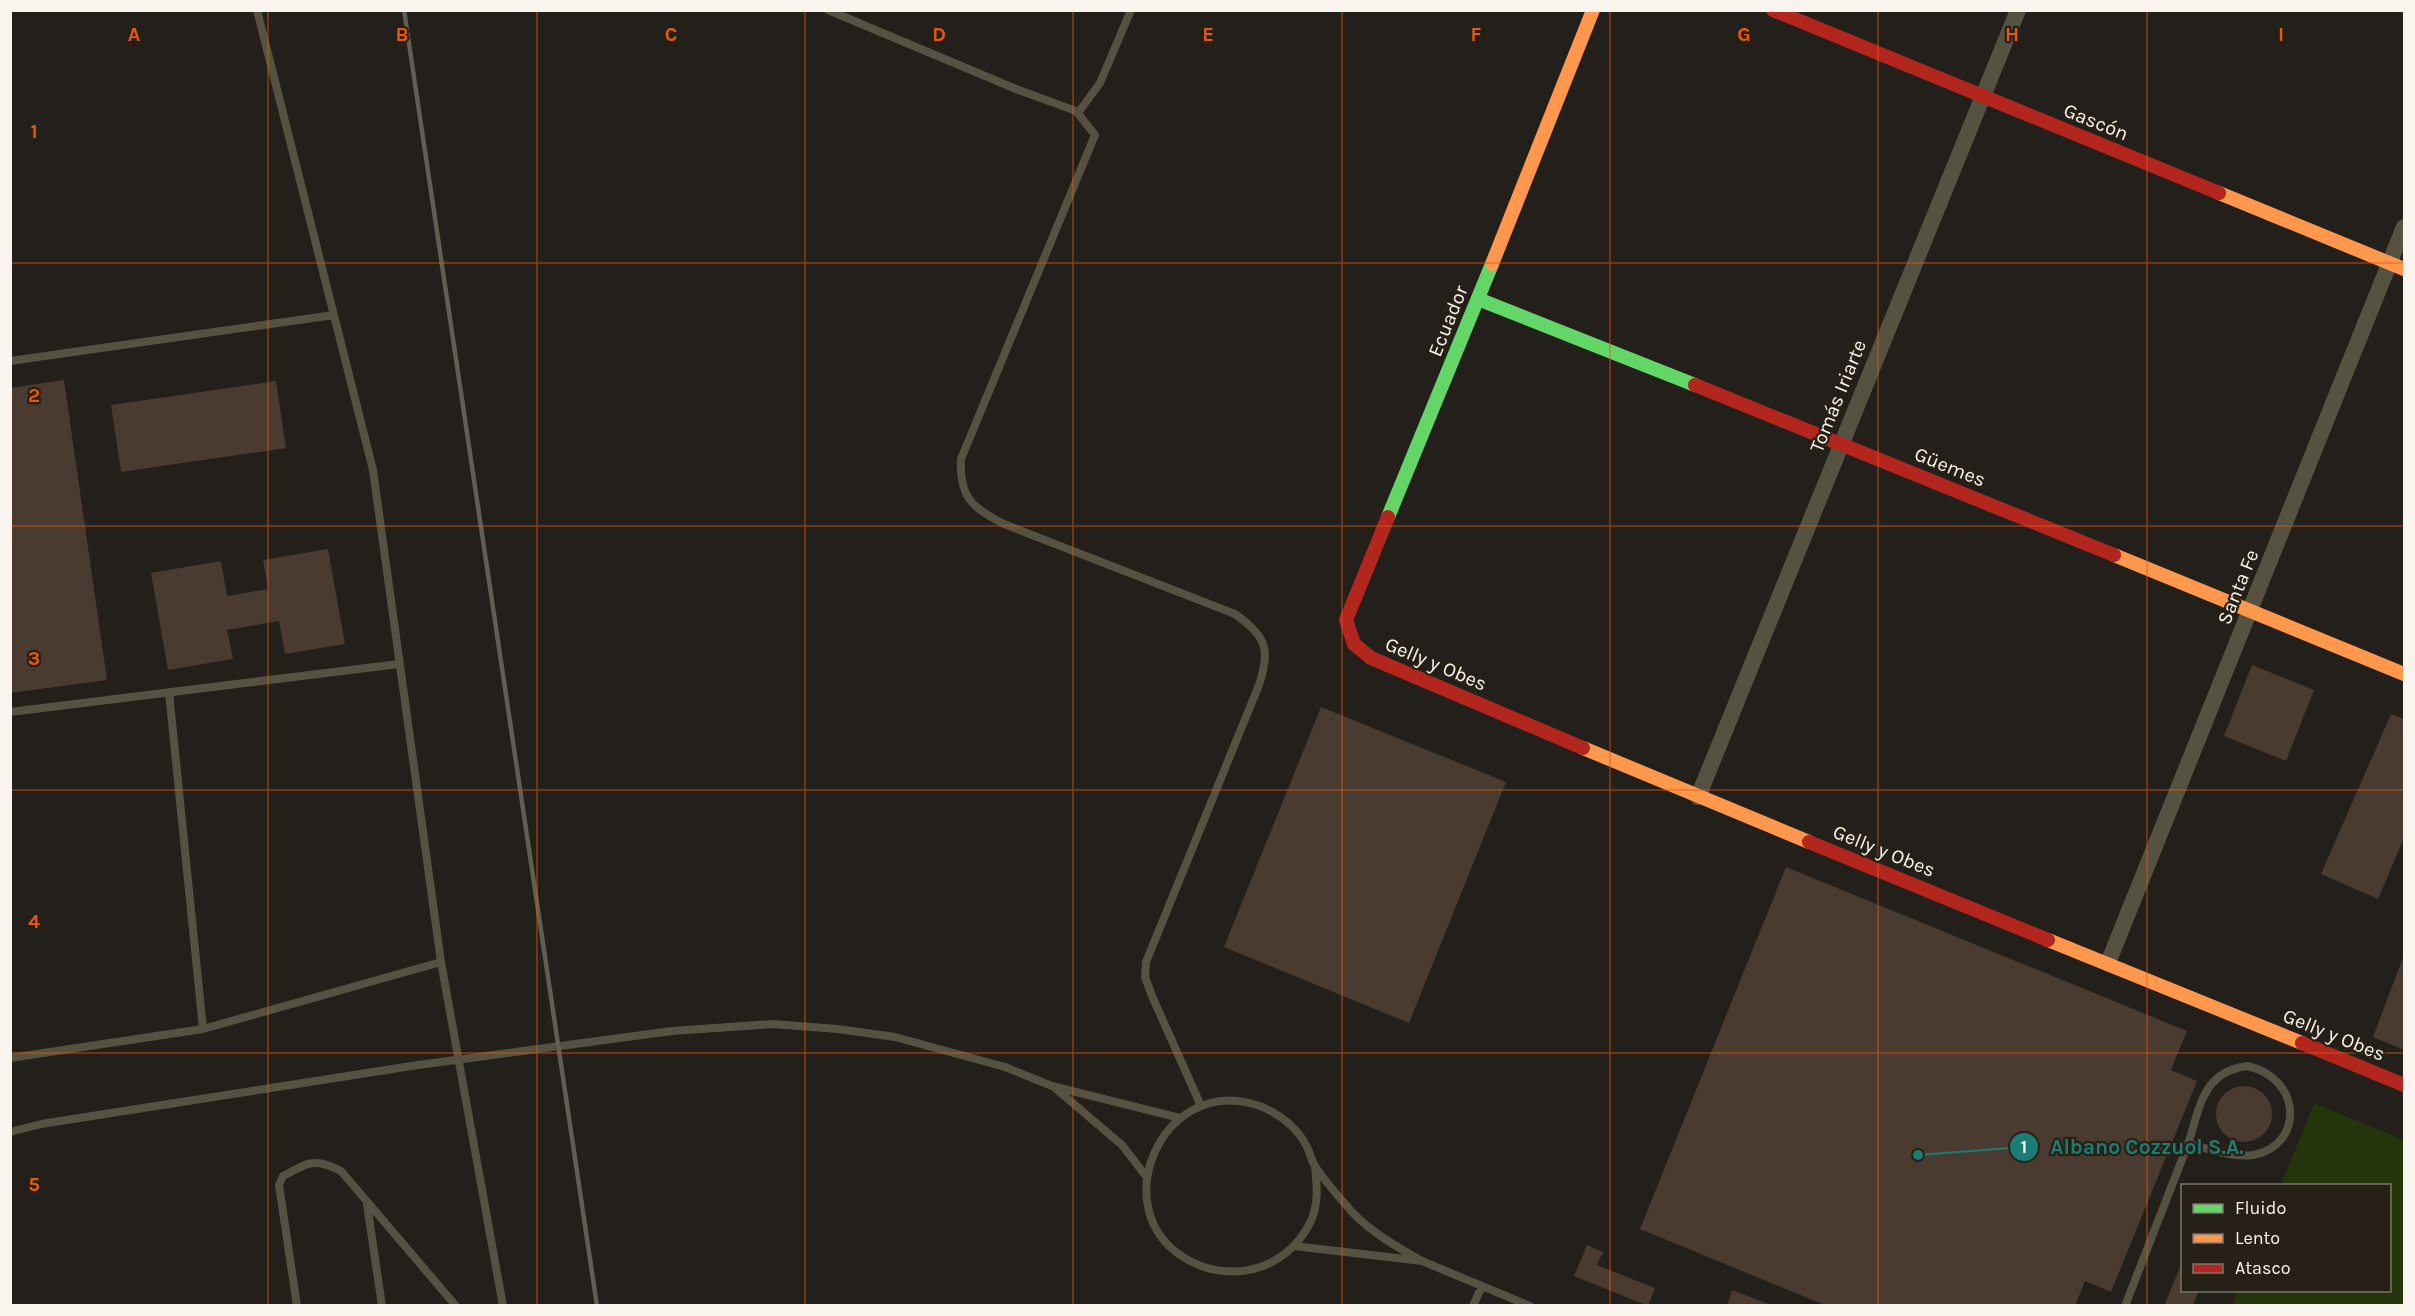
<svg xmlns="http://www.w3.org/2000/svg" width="2415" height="1316" font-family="Karla,sans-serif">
	<rect width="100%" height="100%" fill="#231f1a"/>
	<path fill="#23350a" d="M2314,1103L2404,1140V1305H2232L2238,1291L2390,1290V1186L2281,1185Z"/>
	<path fill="#4a3b30" d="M64,380L107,680L10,693V388Z
		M276,381L286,448L121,472L111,405Z
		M328,549L345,644L285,654L279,621L227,630L233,659L168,670L151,573L221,561L227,596L268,589L263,560Z
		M2252,665L2314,690L2286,761L2224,736Z
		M1321,707L1506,782L1409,1023L1224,947Z
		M2391,714L2404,719V838L2378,899L2321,874Z
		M1786,867L2187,1031L2171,1070L2197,1081L2111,1292L2085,1281L2075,1306H1827L1640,1229Z
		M2404,955V1050L2373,1037Z
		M2216 1114a28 28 0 1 1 56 0a28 28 0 1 1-56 0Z
		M1587,1245L1603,1252L1597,1265L1655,1288L1648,1306L1574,1276Z
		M2182,1262V1290H2199L2193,1306H2164Z
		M1732,1290L1771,1305V1306H1727Z"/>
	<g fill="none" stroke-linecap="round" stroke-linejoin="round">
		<path stroke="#565241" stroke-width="8" d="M257,10L373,470L441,962L503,1306
			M828,10L1016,89L1076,111L1095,135L961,459C959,497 972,508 1004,524L1235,614C1266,636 1271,649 1259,685L1146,962L1145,977L1152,996L1201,1106
			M1078,113L1100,83L1131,10
			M10,361L334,315
			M169,692L203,1029
			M10,712L399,664
			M10,1058L203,1029L441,962
			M2247,1066C2303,1078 2304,1146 2253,1155C2233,1158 2207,1148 2188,1144C2200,1108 2202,1072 2247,1066Z
			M1055,1088L1122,1145L1146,1176
			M10,1132L41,1124L418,1065L672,1031L773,1024L838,1029L895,1037L1005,1067L1052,1086L1180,1118
			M367,1204L382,1306
			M1294,1246L1422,1261C1397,1247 1372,1233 1352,1212C1340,1198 1325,1182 1315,1166C1311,1160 1310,1152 1306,1145C1295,1124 1273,1109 1250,1103C1161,1081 1106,1208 1183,1257C1228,1285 1285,1272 1310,1223C1319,1205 1317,1185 1315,1166
			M1422,1261L1530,1306
			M297,1306L279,1185L283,1176C308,1163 314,1157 341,1171L456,1306
			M1473,1306L1482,1286
			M2125,1306L2188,1144"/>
		<path stroke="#565241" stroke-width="16" d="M1698,797L2018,10
			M2108,963L2404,227"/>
		<path stroke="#63d668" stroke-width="14" d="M1478,299L1695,385
			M1388,517L1492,264"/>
		<path stroke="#ff974d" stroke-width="14" d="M2219,193L2404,269
			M1492,264L1593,10
			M2114,555L2404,674
			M1583,748L1809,842
			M2048,940L2302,1043"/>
		<path stroke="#b3261e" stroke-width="14" d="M1773,10L2219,193
			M1695,385L2114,555
			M1388,517L1346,620L1354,644L1371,658L1583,748
			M1809,842L2048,940
			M2302,1043L2404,1085"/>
		<path stroke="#615e52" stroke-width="4.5" d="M404,10L597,1306"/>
	</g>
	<path fill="none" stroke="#e8590c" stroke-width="1.5" stroke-opacity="0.55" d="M268,10V1306M537,10V1306M805,10V1306M1073,10V1306M1342,10V1306M1610,10V1306M1878,10V1306M2147,10V1306M10,263H2404M10,526H2404M10,790H2404M10,1053H2404"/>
	<g text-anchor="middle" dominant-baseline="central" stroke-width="4.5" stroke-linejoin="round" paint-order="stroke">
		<g font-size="20" fill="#f9f4ed" stroke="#272016">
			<text transform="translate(2096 122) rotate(22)">Gascón</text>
			<text transform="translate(1448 321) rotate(-68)">Ecuador</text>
			<text transform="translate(1838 396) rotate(-68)">Tomás Iriarte</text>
			<text transform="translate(1950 467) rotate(22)">Güemes</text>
			<text transform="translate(2238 587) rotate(-68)">Santa Fe</text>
			<text transform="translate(1436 664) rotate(23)">Gelly y Obes</text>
			<text transform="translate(1884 851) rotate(22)">Gelly y Obes</text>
			<text transform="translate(2334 1035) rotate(22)">Gelly y Obes</text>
		</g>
	</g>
	<g font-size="20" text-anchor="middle" font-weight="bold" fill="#e8590c" stroke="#272016" stroke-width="4.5" stroke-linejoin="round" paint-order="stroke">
		<text x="134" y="41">A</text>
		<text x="402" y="41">B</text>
		<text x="671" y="41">C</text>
		<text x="939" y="41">D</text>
		<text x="1208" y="41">E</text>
		<text x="1476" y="41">F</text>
		<text x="1744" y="41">G</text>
		<text x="2012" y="41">H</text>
		<text x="2281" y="41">I</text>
		<text x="34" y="138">1</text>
		<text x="34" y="402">2</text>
		<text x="34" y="665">3</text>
		<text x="34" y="928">4</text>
		<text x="34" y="1191">5</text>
	</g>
	<path fill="none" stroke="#1b7c74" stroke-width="2" d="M1918 1155L2024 1147"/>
	<g fill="#1b7c74" stroke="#272016" stroke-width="2">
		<circle cx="1918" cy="1155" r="6"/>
		<circle cx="2024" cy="1147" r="15"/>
	</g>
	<g font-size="18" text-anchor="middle" font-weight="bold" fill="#fff">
		<text x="2024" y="1153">1</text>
	</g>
	<g font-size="21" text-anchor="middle" font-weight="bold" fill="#1b7c74" stroke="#272016" stroke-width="4.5" stroke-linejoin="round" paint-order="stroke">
		<text x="2147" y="1154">Albano Cozzuol S.A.</text>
	</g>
	<rect width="2415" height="1316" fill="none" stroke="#f9f4ed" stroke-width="24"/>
	<rect x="2181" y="1184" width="210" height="108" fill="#272016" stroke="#7b756c" stroke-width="1.5"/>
	<rect x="2193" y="1204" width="30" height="9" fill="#63d668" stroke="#7b756c" stroke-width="1.5"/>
	<text x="2235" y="1214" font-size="18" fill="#f9f4ed">Fluido</text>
	<rect x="2193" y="1234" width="30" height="9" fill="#ff974d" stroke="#7b756c" stroke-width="1.5"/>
	<text x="2235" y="1244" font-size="18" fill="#f9f4ed">Lento</text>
	<rect x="2193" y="1264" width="30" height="9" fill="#b3261e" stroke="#7b756c" stroke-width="1.5"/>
	<text x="2235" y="1274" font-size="18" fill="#f9f4ed">Atasco</text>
</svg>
